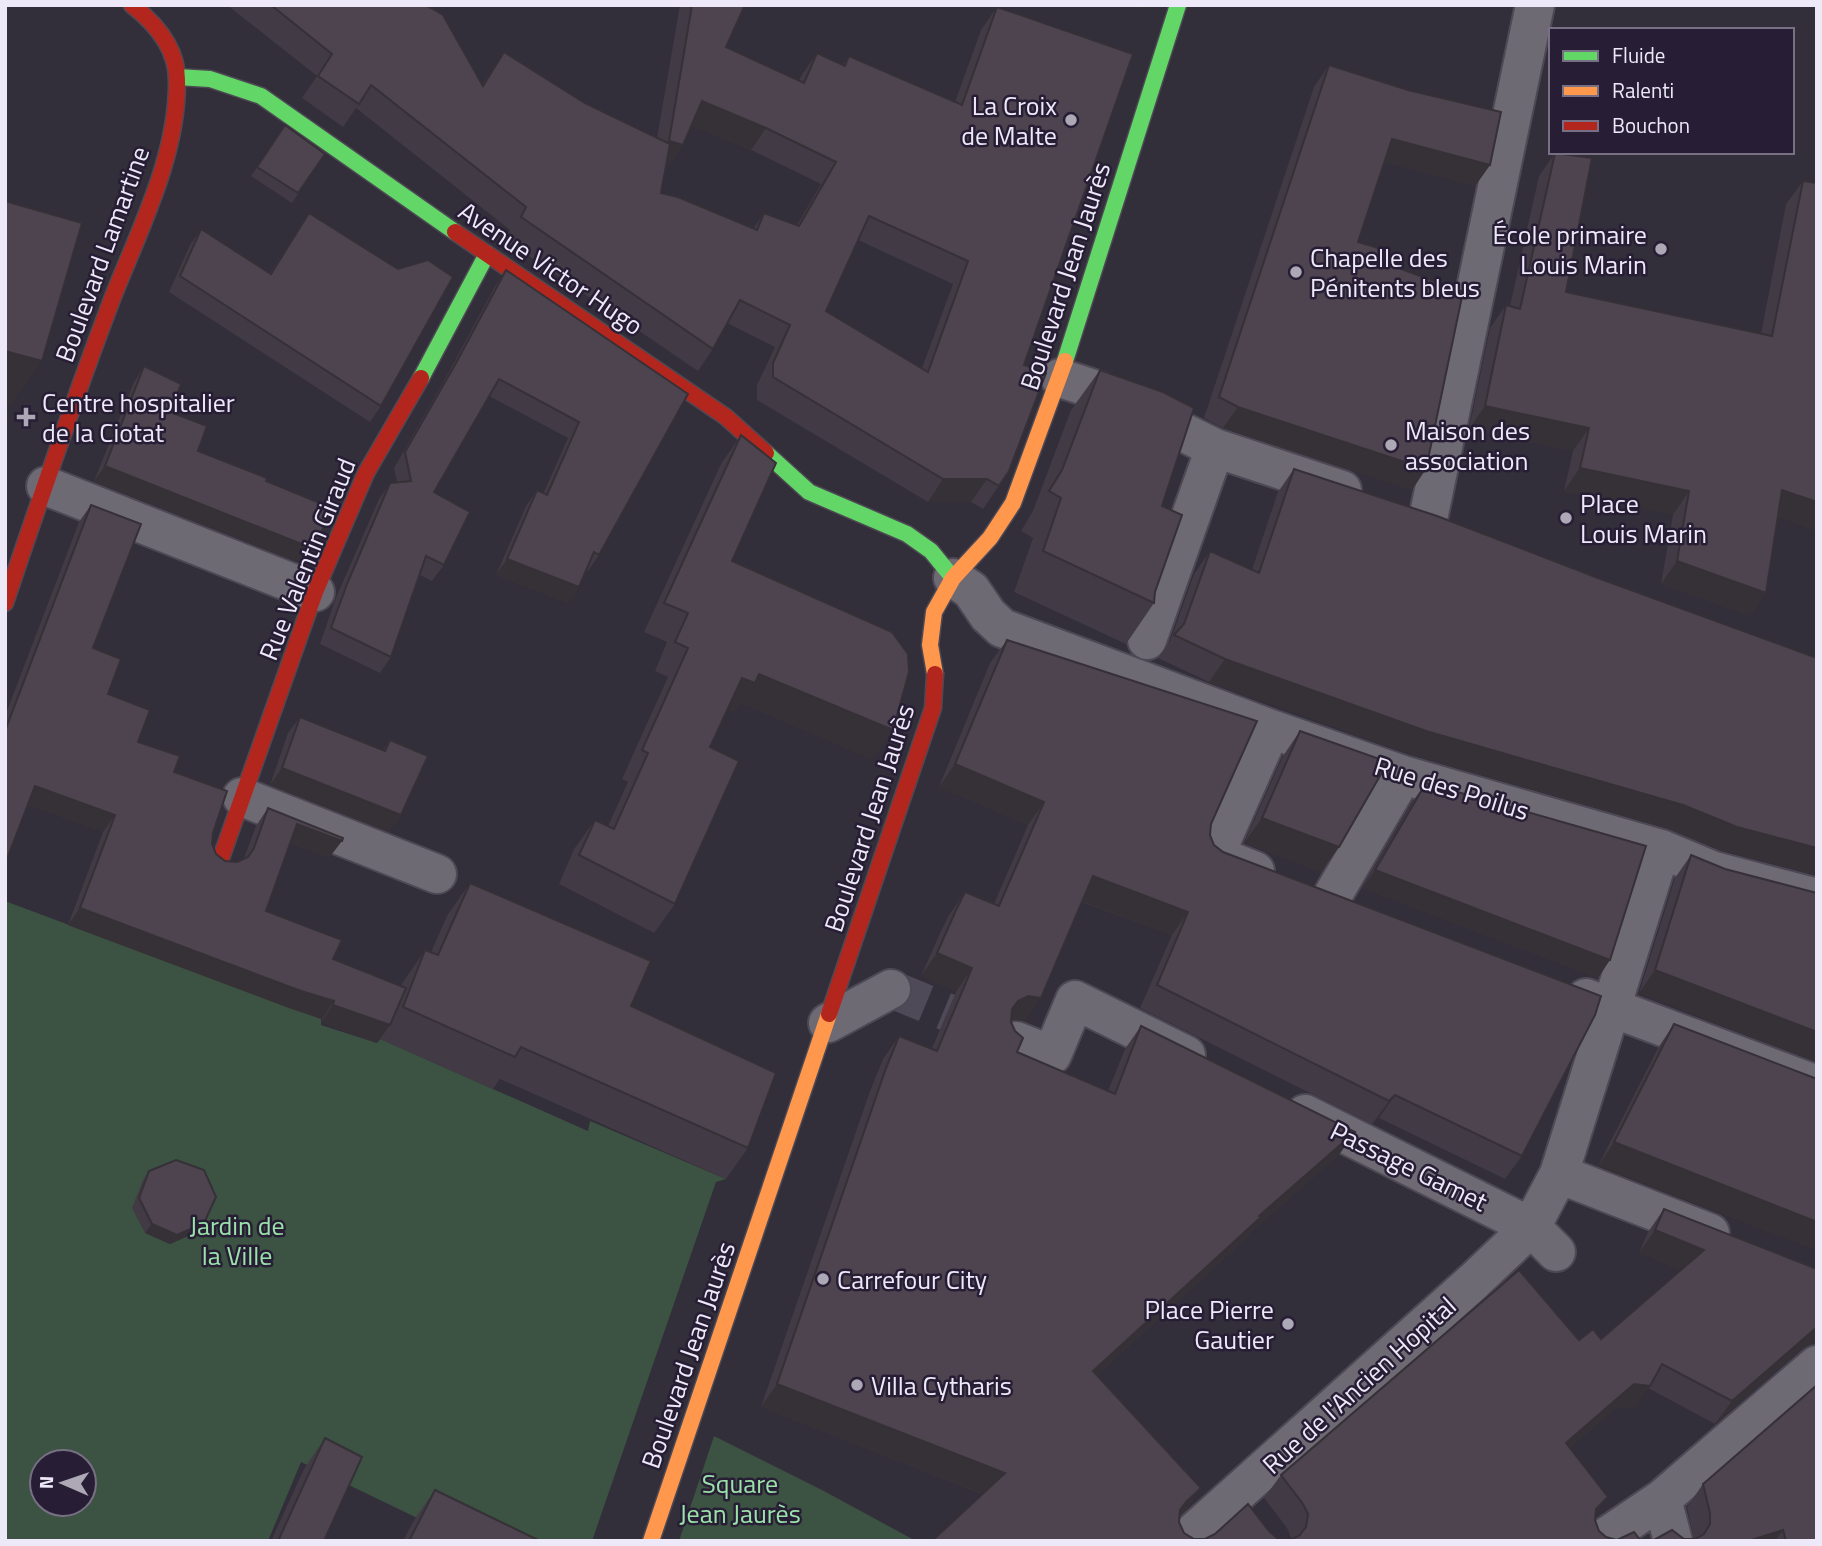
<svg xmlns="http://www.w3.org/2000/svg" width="1822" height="1546" font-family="'Titillium Web',sans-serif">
	<rect width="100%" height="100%" fill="#322e3a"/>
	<path fill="#3c5242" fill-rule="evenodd" d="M5,901L321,1019V1025L377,1043L378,1038L588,1131L590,1121L726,1179L716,1182L592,1541H465L301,1462L268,1541H5ZM42,1462H84V1504H42Z
		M714,1436L824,1491L916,1541H679Z"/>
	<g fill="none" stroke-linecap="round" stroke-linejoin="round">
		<path stroke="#4e4a57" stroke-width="38" stroke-dasharray="38 19" stroke-linecap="butt" d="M891,989L995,1032"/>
		<g stroke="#4d4954" stroke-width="42">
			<path id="street" d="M1060,378L1100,391L1215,448L1342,490
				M46,486L315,592
				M1428,519L1535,5
				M953,578L971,590L988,615L1002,628L1271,729L1403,775L1661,849L1714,871L1817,898
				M1147,640L1215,448
				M242,797L437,874
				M1255,871L1215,855L1271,729
				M1330,900L1403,775
				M1586,998L1817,1085
				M828,1023L891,989
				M1016,1041L1052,1055L1075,1000L1186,1055
				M1305,1114L1531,1227L1556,1252
				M1559,1174L1710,1233
				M1662,1499L1673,1541
				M1184,1541L1474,1281L1531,1227L1559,1174L1661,849
				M1600,1541L1662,1499L1817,1365"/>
		</g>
		<g stroke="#4d4954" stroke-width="19">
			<path id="fast" d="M177,77L210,79L261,96L455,232
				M1065,361L1178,5
				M421,378L487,254
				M766,453L809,492L907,534L931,551L953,578"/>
		</g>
		<g stroke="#4d4954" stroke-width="19">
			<path id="slow" d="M935,674L930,645L934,612L953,578L990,538L1013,503L1065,361
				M651,1541L829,1014"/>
		</g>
		<g stroke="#4d4954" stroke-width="19">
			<path id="jam" d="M455,232L726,417L766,453
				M5,603C39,502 73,402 111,302C138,232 178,157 177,80C177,48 155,23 132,5
				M221,858L315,592L366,473L421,378
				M829,1014L933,708L935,674"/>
		</g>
		<use href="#street" stroke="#6e6a74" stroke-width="38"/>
		<use href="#fast" stroke="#63d668" stroke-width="16"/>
		<use href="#slow" stroke="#ff974d" stroke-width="16"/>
		<use href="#jam" stroke="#b3261e" stroke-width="16"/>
	</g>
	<path fill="#423a44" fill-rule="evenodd" d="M227,5H425L482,85L504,52L585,103L657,138L680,5H745L726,47L799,81L801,76L817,53L843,65L849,56L955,102L981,30L997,7L1024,365L1009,471L983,509L971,502H928L757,400V385L775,347L727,323L713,349L698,371L505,240L510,230L356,108L343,127L302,98L317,76ZM692,126L751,150L821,184L797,225L764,213L753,229L661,193L666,167L667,168L683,145ZM858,240L953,284L922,368L826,311Z
		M1329,65L1490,165L1475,186L1385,162L1358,242L1385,263L1412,490L1223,428L1204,418L1314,87Z
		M285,125L325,154L292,203L251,176Z
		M1555,153L1566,292L1761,334L1786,204L1803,181L1817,531L1778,517L1766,593L1750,616L1661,584L1673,515L1564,491L1573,451L1469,429L1490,328L1506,305L1510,306L1539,176Z
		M309,213L381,406L370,422L169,292L190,245L201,229L270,273Z
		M506,270L688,394L599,555L588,571L586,570L579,587L568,603L496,575L526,506L537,490L543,494L568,438L489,396L434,492L444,565L432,581L420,575L391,657L380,673L320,644L335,600L379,499L390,483L397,482L394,468L445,379L495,286Z
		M144,366L170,412L198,451L266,481L303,564L94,481L134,382Z
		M1100,370L1162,506L1154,603L1126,644L1014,592L1033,538L1021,531L1033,511L1071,410Z
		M741,435L732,561L893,730L872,759L740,703L734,712L727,709L710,747L675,904L654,933L559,884L574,849L595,820L608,826L628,782L622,779L668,677L655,671L667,642L644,632L721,464Z
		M1294,469L1817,658V875L1721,850L1667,828L1410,754L1209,682L1158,658L1170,641L1194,574L1210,551L1252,570L1278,492Z
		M91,505L93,648L108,694L138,742L174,772L213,833L212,844L216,854L225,861L237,862L244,858L256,826L268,808L329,858L290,843L266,911L333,959L401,986L403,982L425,950L431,952L448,914L470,883L631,1006L748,1148L726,1179L500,1079L493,1089L380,1039L381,1038L377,1043L321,1022L322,1019L289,1008L68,925L103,832L28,805L5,864V716L79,522Z
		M1007,640L1211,824L1210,835L1214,845L1522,1156L1505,1179L1379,1118L1372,1124L1140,1008L1172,935L1082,902L1025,1021L1011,1020L1017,1052L1108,1091L1125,1049L1141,1026L1355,1132L1338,1156L1250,1233L1245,1240L1097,1376L1201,1488L1185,1511L1179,1516V1522L1184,1533L1194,1539H1205L1269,1531L1277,1538L1289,1540L1291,1538L1287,1528L1264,1498L1281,1475L1579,1340L1601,1339L1680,1270L1639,1253L1648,1232L1664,1209L1814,1343L1803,1348L1715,1424L1648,1388L1634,1409L1618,1407L1570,1448L1595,1515V1520L1599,1531L1606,1537L1617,1540L1641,1541H932L982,1494L761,1407L870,1091L883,1059L899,1036L932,1048L956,992L921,976L940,933L949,915L965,892L994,904L1028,825L939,787L990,663Z
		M300,717L383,750L390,740L401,815L389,832L270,785L288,733Z
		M1300,731L1339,847L1321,872L1244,843L1283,756Z
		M1426,783L1598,978L1362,888L1413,801Z
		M1691,855L1725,869L1817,893V1062L1639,993L1675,878Z
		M1674,1024L1817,1079L1598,1166L1658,1048Z
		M149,1171L197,1232L170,1244L145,1233L132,1208L143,1180Z
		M325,1438L324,1541H271L304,1469Z
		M1703,1484L1817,1541H1652L1694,1539L1687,1507Z
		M435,1490L540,1541H403L414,1520Z"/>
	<path fill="#363037" d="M1120,5H1143L1141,9Z
		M702,101L766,128L751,150L687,124Z
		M1392,139L1490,165L1475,186L1377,160Z
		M669,141L683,145L667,168L653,163Z
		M5,351L42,361L10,406L5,404Z
		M1485,406L1589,428L1573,451L1469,429Z
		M1238,407L1426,469L1412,490L1223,428Z
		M105,466L314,549L303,564L94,481Z
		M1580,468L1689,491L1673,515L1564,491Z
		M943,479H987L971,502H928Z
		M1782,490L1817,502V531L1766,513Z
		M507,559L579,587L568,603L496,575Z
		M1677,561L1766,593L1750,616L1661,584Z
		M1225,659L1817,848V875L1721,850L1667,828L1410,754L1209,682Z
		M759,674L893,730L872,759L740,703L734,712L721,707L742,678Z
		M955,764L1044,802L1028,825L939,787Z
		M282,768L401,815L389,832L270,785Z
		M35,786L115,815L103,832L23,804Z
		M1262,818L1339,847L1321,872L1244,843Z
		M297,824L342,841L329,858L285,841Z
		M1375,870L1610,960L1598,978L1362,888Z
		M1093,876L1188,912L1172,935L1076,899Z
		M80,908L334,1001L322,1019L289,1008L68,925Z
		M937,953L972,968L956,992L921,976Z
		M1655,970L1817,1032V1062L1639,993Z
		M1028,996L1041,998L1025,1021L1012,1020L1002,1024L1018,1001Z
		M333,1005L390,1025L377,1043L321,1022Z
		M1395,1095L1379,1118L1372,1124L1389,1101Z
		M1355,1132L1338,1156L1250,1233L1245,1240L1077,1395L1093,1371L1259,1216Z
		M1614,1142L1817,1222V1251L1598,1166Z
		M204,1223L197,1232L170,1244L145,1233L152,1224Z
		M1655,1230L1704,1250L1687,1274L1639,1253Z
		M1817,1327V1344L1814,1343L1803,1348L1715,1424L1732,1401Z
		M777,1384L1005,1473L988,1496L761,1407Z
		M1634,1384L1650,1386L1634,1409L1618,1407L1550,1466L1566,1443Z
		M1201,1488L1185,1511L1169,1525L1186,1502Z
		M1608,1497L1592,1520L1596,1509Z
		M1783,1530L1775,1541H1748Z"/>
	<path fill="#4d444f" stroke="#363037" stroke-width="2" fill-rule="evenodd" d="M271,5H425L433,9L443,15L483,86L504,52L585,103L670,144L661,193L678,197L757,230L764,213L799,226L836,162L766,128L702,101L683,145L669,141L692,5H745L726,47L804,83L817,53L845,66L849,56L962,105L997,7L1133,54L1024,365L1046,373L1009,471L999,486L987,479H943L773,377V363L790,325L740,300L713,349L521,217L526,207L371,85L359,104L318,76L332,54ZM869,216L968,261L928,372L826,311Z
		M1329,65L1408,90L1501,112L1490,165L1392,139L1358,242L1389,251L1385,263L1463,292L1426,469L1238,407L1219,397Z
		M285,125L325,154L298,193L257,167Z
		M1555,153L1592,158L1566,292L1772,336L1803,181L1817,183V502L1782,490L1766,593L1677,561L1689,491L1580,468L1589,428L1485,406L1506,305L1520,309Z
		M5,201L82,223L42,361L5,351Z
		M309,213L398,269L428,260L453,277L381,406L180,276L201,229L271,274Z
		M506,270L688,394L599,555L594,552L579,587L507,559L537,490L547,495L579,422L499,379L434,492L470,512L444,565L426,556L391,657L331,628L347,584L390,483L411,481L405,452L456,363Z
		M144,366L181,384L170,412L207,426L198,451L267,478L266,481L332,508L314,549L105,466Z
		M1100,370L1163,392L1194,408L1162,506L1182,515L1155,592L1154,603L1043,551L1061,498L1049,491L1062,470Z
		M741,435L776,463L732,561L892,632L908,654L909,672L893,730L759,674L755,683L742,678L710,747L739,761L675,904L579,855L595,820L614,829L648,753L642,750L688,648L675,642L688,613L664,603Z
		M1294,469L1437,516L1598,578L1817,658V848L1737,827L1683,805L1426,731L1225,659L1174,635L1184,624L1210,551L1259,573Z
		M91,505L141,524L93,648L121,659L108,694L150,710L138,742L180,756L174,772L227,791L213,833L212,844L216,854L225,861L237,862L248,857L254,848L268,808L343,838L342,841L297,824L266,911L342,940L333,959L406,988L390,1025L333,1005L334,1001L301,991L80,908L115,815L35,786L5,864V731Z
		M1007,640L1257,721L1211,824L1210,835L1214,845L1223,852L1601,996L1595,1015L1522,1156L1395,1095L1389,1101L1157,985L1188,912L1093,876L1041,998L1028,996L1018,1001L1012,1009L1011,1022L1015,1031L1023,1038L1017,1052L1115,1094L1141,1026L1355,1132L1259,1216L1261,1217L1093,1371L1201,1488L1186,1502L1180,1510L1179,1522L1184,1533L1194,1539H1205L1215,1534L1248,1504L1269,1531L1277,1538L1289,1540L1299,1536L1306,1527L1308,1514L1303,1504L1281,1475L1519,1270L1579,1340L1593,1329L1601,1339L1704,1250L1655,1230L1664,1209L1817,1269V1327L1732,1401L1662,1364L1650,1386L1634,1384L1566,1443L1608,1497L1596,1509L1595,1520L1599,1531L1606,1537L1617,1540L1634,1532L1641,1541H932L1005,1473L777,1384L886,1068L899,1036L937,1051L972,968L937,953L956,910L965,892L999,906L1044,802L955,764Z
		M300,717L385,751L390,740L428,756L401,815L282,768Z
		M1300,731L1388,762L1339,847L1262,818Z
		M1426,783L1646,846L1610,960L1375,870Z
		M1691,855L1725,869L1817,893V1032L1655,970Z
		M470,883L651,961L631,1006L776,1073L748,1148L521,1047L515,1057L403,1007L425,950L438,955Z
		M1674,1024L1817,1079V1222L1614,1142Z
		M176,1160L204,1170L216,1197L204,1223L177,1235L152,1224L139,1198L149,1171Z
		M1817,1385V1541H1786L1783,1530L1748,1541H1652L1672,1530L1684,1539H1695L1704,1534L1710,1524V1513L1703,1484Z
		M325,1438L362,1457L324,1541H278Z
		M435,1490L540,1541H409Z"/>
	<g fill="#aca8b6" stroke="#271e35" stroke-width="2.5">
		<circle cx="1071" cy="120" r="7"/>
		<circle cx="1661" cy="249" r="7"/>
		<circle cx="1296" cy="272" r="7"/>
		<path d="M22.5 406.5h7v7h7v7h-7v7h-7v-7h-7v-7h7z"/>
		<circle cx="1391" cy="445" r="7"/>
		<circle cx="1566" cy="518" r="7"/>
		<circle cx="823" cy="1279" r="7"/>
		<circle cx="1288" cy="1324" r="7"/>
		<circle cx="857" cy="1385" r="7"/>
	</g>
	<g text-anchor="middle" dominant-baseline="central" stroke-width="5" stroke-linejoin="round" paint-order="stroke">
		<g font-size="26" fill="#eee9f9" stroke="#271e35" text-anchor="start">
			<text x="1057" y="105" text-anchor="end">La Croix<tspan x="1057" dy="30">de Malte</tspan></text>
			<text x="1647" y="234" text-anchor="end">École primaire<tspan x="1647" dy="30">Louis Marin</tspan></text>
			<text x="1310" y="257">Chapelle des<tspan x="1310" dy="30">Pénitents bleus</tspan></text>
			<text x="42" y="402">Centre hospitalier<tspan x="42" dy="30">de la Ciotat</tspan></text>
			<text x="1405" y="430">Maison des<tspan x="1405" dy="30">association</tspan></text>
			<text x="1580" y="503">Place<tspan x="1580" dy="30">Louis Marin</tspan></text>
			<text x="837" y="1279">Carrefour City</text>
			<text x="1274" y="1309" text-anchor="end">Place Pierre<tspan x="1274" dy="30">Gautier</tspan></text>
			<text x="871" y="1385">Villa Cytharis</text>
		</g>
		<g font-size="26" fill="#eee9f9" stroke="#271e35">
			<text transform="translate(102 254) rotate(-70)">Boulevard Lamartine</text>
			<text transform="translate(551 268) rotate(34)">Avenue Victor Hugo</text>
			<text transform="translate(1065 276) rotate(-72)">Boulevard Jean Jaurès</text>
			<text transform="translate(307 559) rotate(-68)">Rue Valentin Giraud</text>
			<text transform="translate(1452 788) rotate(17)">Rue des Poilus</text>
			<text transform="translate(869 818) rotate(-72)">Boulevard Jean Jaurès</text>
			<text transform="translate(1409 1166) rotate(26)">Passage Gamet</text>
			<text transform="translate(688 1355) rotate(-71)">Boulevard Jean Jaurès</text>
			<text transform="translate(1359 1385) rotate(-42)">Rue de l'Ancien Hopital</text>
		</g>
		<g font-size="26" fill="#9ae2a9" stroke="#271e35">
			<text x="237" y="1225">Jardin de<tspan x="237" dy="30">la Ville</tspan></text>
			<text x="740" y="1483">Square<tspan x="740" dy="30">Jean Jaurès</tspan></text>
		</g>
	</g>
	<rect width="1822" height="1546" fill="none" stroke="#eee9f9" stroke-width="14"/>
	<rect x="1549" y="28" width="245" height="126" fill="#271e35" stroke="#776f83" stroke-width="2"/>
	<rect x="1563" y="51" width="35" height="10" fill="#63d668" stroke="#776f83" stroke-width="2"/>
	<text x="1612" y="63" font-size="21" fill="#eee9f9">Fluide</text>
	<rect x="1563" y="86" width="35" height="10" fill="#ff974d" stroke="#776f83" stroke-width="2"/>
	<text x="1612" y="98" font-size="21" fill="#eee9f9">Ralenti</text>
	<rect x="1563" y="121" width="35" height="10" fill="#b3261e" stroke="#776f83" stroke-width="2"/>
	<text x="1612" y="133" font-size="21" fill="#eee9f9">Bouchon</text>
	<g transform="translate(63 1483) rotate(272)"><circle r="33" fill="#271e35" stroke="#776f83" stroke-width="2"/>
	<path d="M0-5L12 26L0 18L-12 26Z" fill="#aca8b6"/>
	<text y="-10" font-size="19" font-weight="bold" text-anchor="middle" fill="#eee9f9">N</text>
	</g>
</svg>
